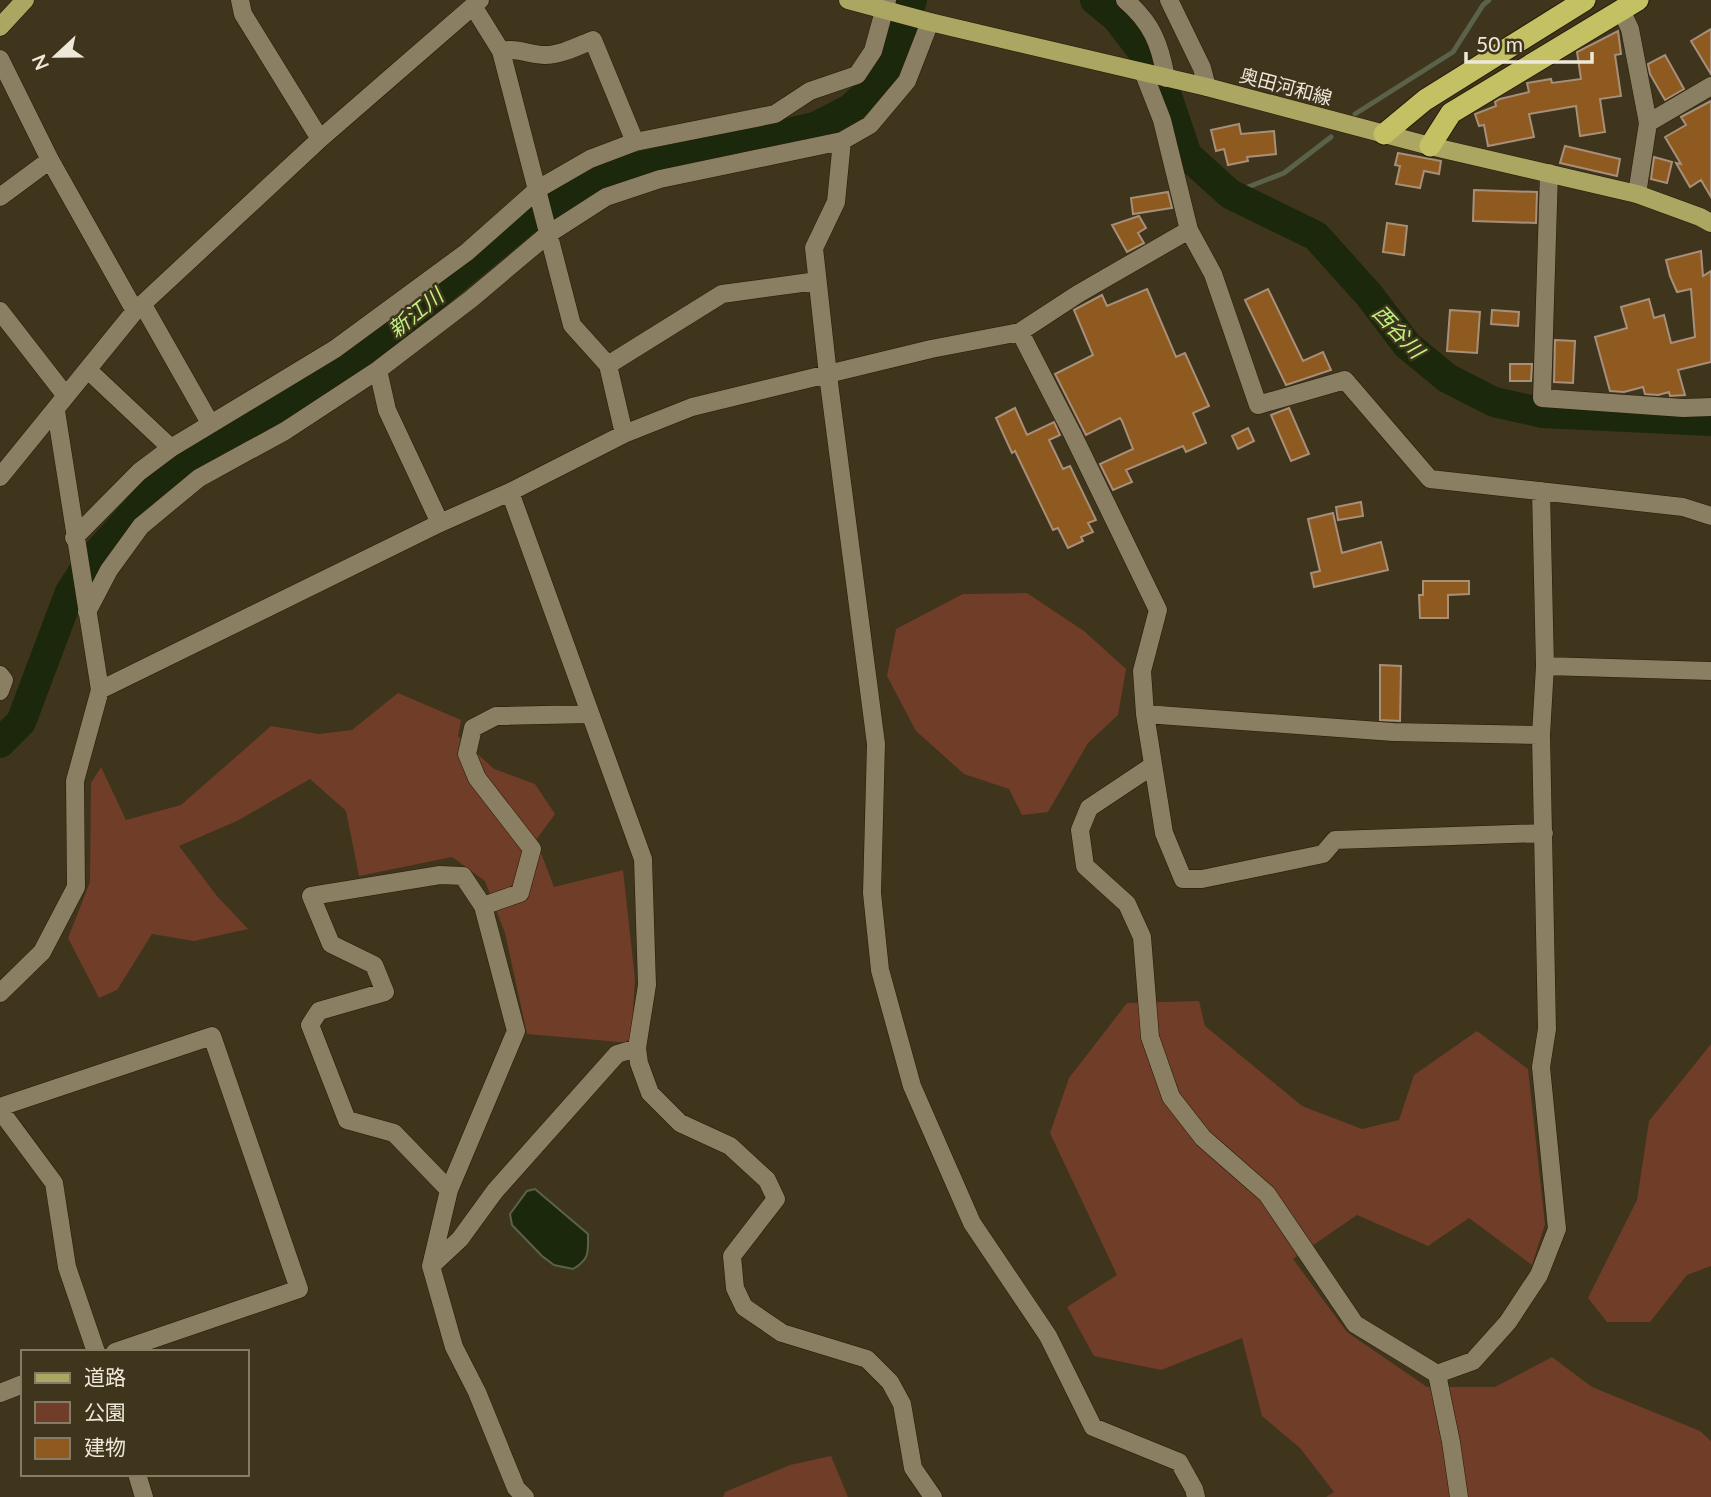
<svg xmlns="http://www.w3.org/2000/svg" width="1711" height="1497" font-family="Lato,'Noto Sans JP',sans-serif">
	<rect width="100%" height="100%" fill="#3f341c"/>
	<path fill="#703d28" d="M1027,593L1084,631L1126,669L1118,715L1088,743L1048,812L1022,815L1009,789L964,774L916,731L887,676L896,629L963,594Z
		M398,693L461,720L458,736L494,769L535,784L555,814L536,840L554,887L623,870L635,979L631,1043L527,1034L505,933L485,881L452,857L359,876L346,811L310,779L237,821L179,846L217,896L248,929L194,941L152,934L117,990L99,998L68,938L90,882L91,783L101,767L126,820L181,805L271,726L319,734L352,730Z
		M1199,1001L1205,1026L1302,1106L1362,1129L1399,1120L1414,1075L1477,1031L1528,1069L1545,1224L1532,1265L1469,1218L1428,1246L1357,1215L1293,1259L1347,1332L1427,1387H1495L1552,1357L1592,1387L1700,1431L1711,1441V1497H1326L1334,1492L1300,1448L1262,1416L1242,1338L1161,1370L1094,1356L1067,1307L1117,1275L1050,1133L1069,1078L1127,1003Z
		M1711,1044V1266L1687,1275L1650,1322H1607L1588,1298L1637,1200L1649,1121Z
		M831,1456L848,1497H723L725,1492L790,1465Z"/>
	<path fill="#1c280c" stroke="#5b624a" stroke-width="2" d="M535,1189L588,1234C588,1252 590,1259 573,1269L554,1265L542,1256L512,1225L510,1214L527,1191Z"/>
	<g fill="none" stroke-linecap="round" stroke-linejoin="round">
		<path stroke="#5b624a" stroke-width="5" d="M1355,114L1453,52L1483,5L1489,0
			M1230,194L1284,173L1331,137"/>
		<path stroke="#1c280c" stroke-width="30" d="M1095,0L1117,18L1147,57
			M1168,99L1187,155L1230,194L1316,236L1369,295L1407,345L1447,378L1494,402L1543,413L1711,421
			M0,743L21,722L70,592L91,560L179,463L285,404L370,349L525,221L556,201L603,175L815,127L850,109L878,84L902,34L912,0"/>
	</g>
	<path fill="#8f5a1f" stroke="#a78f7a" stroke-width="2" d="M1711,29V74L1691,41Z
		M1618,31L1621,54L1615,55L1621,96L1600,99L1605,132L1580,136L1576,106L1529,114L1534,137L1488,146L1484,125L1479,126L1475,114L1496,106L1495,102L1500,99L1529,92L1527,83L1551,79L1552,83L1581,79L1577,52Z
		M1665,55L1684,89L1665,100L1650,74L1648,64Z
		M1711,101V197L1701,180L1690,187L1676,163L1681,164L1665,137L1686,125L1681,117Z
		M1239,124L1241,134L1274,131L1276,154L1247,157L1248,161L1228,165L1224,149L1216,151L1211,130Z
		M1565,146L1620,159L1617,176L1560,163Z
		M1398,153L1441,161L1439,174L1424,171L1420,188L1396,184L1400,166L1395,165Z
		M1654,157L1672,162L1667,183L1651,179Z
		M1474,190L1537,192L1536,223L1473,221Z
		M1168,192L1172,208L1133,214L1131,198Z
		M1139,216L1146,228L1138,233L1144,243L1127,252L1112,225Z
		M1387,223L1407,226L1404,255L1383,252Z
		M1701,251L1703,276L1711,271V362L1678,370L1685,395L1670,396L1669,392L1658,395L1645,394L1643,387L1624,392L1610,391L1595,337L1627,328L1621,307L1649,299L1654,318L1664,315L1671,343L1695,337L1691,289L1677,292L1670,276L1666,260Z
		M1147,289L1176,357L1185,353L1209,406L1193,413L1206,443L1186,452L1183,446L1126,470L1132,482L1113,490L1100,464L1133,449L1122,421L1120,418L1086,435L1055,374L1093,355L1074,310L1102,295L1107,306Z
		M1268,289L1303,361L1323,352L1331,370L1286,385L1245,300Z
		M1450,310L1480,312L1477,353L1447,351Z
		M1492,310L1519,312L1518,326L1491,324Z
		M1555,340L1575,341L1573,383L1554,382Z
		M1510,364H1532L1531,381H1510Z
		M1015,408L1027,435L1054,422L1060,435L1049,440L1063,469L1070,466L1096,520L1088,523L1093,532L1081,537L1083,541L1068,548L1058,528L1053,530L1015,451L1012,453L996,418Z
		M1289,408L1309,454L1291,461L1271,415Z
		M1248,428L1254,441L1238,449L1232,436Z
		M1361,502L1363,516L1338,520L1336,507Z
		M1333,513L1342,553L1381,542L1388,570L1314,587L1311,573L1320,571L1308,519Z
		M1423,581H1469V594L1448,595V618H1420L1419,595H1423Z
		M1380,665L1401,666L1400,721L1380,720Z"/>
	<g fill="none" stroke-linecap="round" stroke-linejoin="round">
		<g stroke="#251b04" stroke-width="19">
			<path id="minor" d="M240,0L243,14L320,139
				M1125,0C1152,23 1160,44 1166,78
				M1169,0L1202,68L1207,87
				M473,6L501,51L572,325L608,365L624,434
				M1621,10L1630,29L1648,123L1637,194
				M930,22L907,81L870,125L842,141L836,202L814,248L828,375L876,744L872,893L880,970L912,1086L972,1223L1048,1336L1093,1427L1179,1462L1194,1489L1196,1497
				M501,51C516,47 530,55 545,55C561,55 578,46 593,40L635,142
				M0,59L50,160L135,311
				M1144,74L1162,120L1189,230L1213,274L1258,405L1345,380L1430,479L1683,507L1711,516
				M1648,123L1711,86
				M1549,173L1542,398L1683,408L1711,407
				M0,197L50,160
				M143,305L210,423
				M0,311L66,396
				M1020,332L1072,433L1158,610L1142,671L1145,714L1164,833L1183,879H1202L1323,854L1335,840L1544,833
				M608,365L722,294L817,281
				M88,370L171,448
				M378,370L387,410L440,523
				M0,477L135,311L320,139L480,0
				M510,492L643,859L647,985L637,1048L639,1063L650,1093L680,1123L730,1146L767,1180L776,1199L732,1256L735,1288L744,1307L782,1333L867,1359L890,1382L902,1404L913,1468L933,1497
				M74,538L139,472L171,448L335,349L467,252L538,189L590,159L635,142L775,114L810,91L857,75L873,51L887,0
				M87,612L109,570L141,526L199,478L285,431L378,370L471,299L547,235L606,197L660,179L842,141
				M1545,666L1711,671
				M0,675L4,680L0,691
				M100,690L440,523L510,492L624,434L692,407L931,349L1020,332L1078,294L1189,230
				M1145,714L1393,732L1541,735
				M1152,766L1089,808L1080,830L1085,866L1127,904L1142,937L1150,1037L1171,1097L1203,1138L1267,1194L1355,1324L1437,1374L1451,1442L1459,1497
				M483,906L520,893L532,849L477,778L467,754L473,728L496,716L590,714
				M0,993L42,952L76,887L75,781L100,690L56,411
				M0,1107L212,1036L299,1289L115,1352
				M0,1110L54,1183L67,1267L96,1352
				M431,1266L449,1190L516,1031L483,906L463,876L440,875L311,896L331,944L374,965L385,992L319,1011L310,1025L347,1120L394,1133L449,1190
				M1437,1374L1473,1361L1508,1322L1539,1275L1557,1229L1541,1067L1547,1029L1541,735L1545,666L1541,491
				M0,1393L23,1384
				M137,1474L144,1497
				M525,1497L516,1488L477,1392L454,1347L431,1266L460,1239L495,1191L617,1054L637,1048"/>
		</g>
		<g stroke="#251b04" stroke-width="19">
			<path id="major" d="M848,0L930,22L1207,87L1430,146L1637,194L1700,217L1711,223
				M0,27L25,0"/>
		</g>
		<g stroke="#251b04" stroke-width="23">
			<path id="highway" d="M1384,134L1425,100L1585,0
				M1430,146L1451,113L1638,0"/>
		</g>
		<use href="#minor" stroke="#8a7e63" stroke-width="18"/>
		<use href="#major" stroke="#aca663" stroke-width="18"/>
		<use href="#highway" stroke="#c3c163" stroke-width="21"/>
	</g>
	<g text-anchor="middle" dominant-baseline="central" stroke-width="5" stroke-linejoin="round" paint-order="stroke">
		<g font-size="19" fill="#eee8d9" stroke="#3f341c">
			<text transform="translate(1286 86) rotate(15)">奥田河和線</text>
		</g>
		<g font-size="21" font-style="italic" fill="#bef27e" stroke="#3f341c">
			<text transform="translate(415 312) rotate(-39)">新江川</text>
			<text transform="translate(1399 331) rotate(47)">西谷川</text>
		</g>
	</g>
	<rect x="21" y="1350" width="228" height="126" fill="#3f341c" stroke="#857c68" stroke-width="2"/>
	<rect x="35" y="1373" width="35" height="10" fill="#aca663" stroke="#857c68" stroke-width="2"/>
	<text x="84" y="1385" font-size="21" fill="#eee8d9">道路</text>
	<rect x="35" y="1402" width="35" height="21" fill="#703d28" stroke="#857c68" stroke-width="2"/>
	<text x="84" y="1420" font-size="21" fill="#eee8d9">公園</text>
	<rect x="35" y="1438" width="35" height="21" fill="#8f5a1f" stroke="#857c68" stroke-width="2"/>
	<text x="84" y="1455" font-size="21" fill="#eee8d9">建物</text>
	<g transform="translate(56 56) rotate(248)" stroke="#3f341c" stroke-width="5" paint-order="stroke">
	<path d="M0-5L12 26L0 18L-12 26Z" fill="#eee8d9"/>
	<text y="-10" font-size="19" font-weight="bold" text-anchor="middle" fill="#eee8d9">N</text>
	</g>
	<path d="M1466 52v10h126v-10" fill="none" stroke="#eee8d9" stroke-width="3.5"/>
	<text x="1476" y="52" font-size="21" fill="#eee8d9" stroke="#3f341c" stroke-width="5" paint-order="stroke">50 m</text>
</svg>
